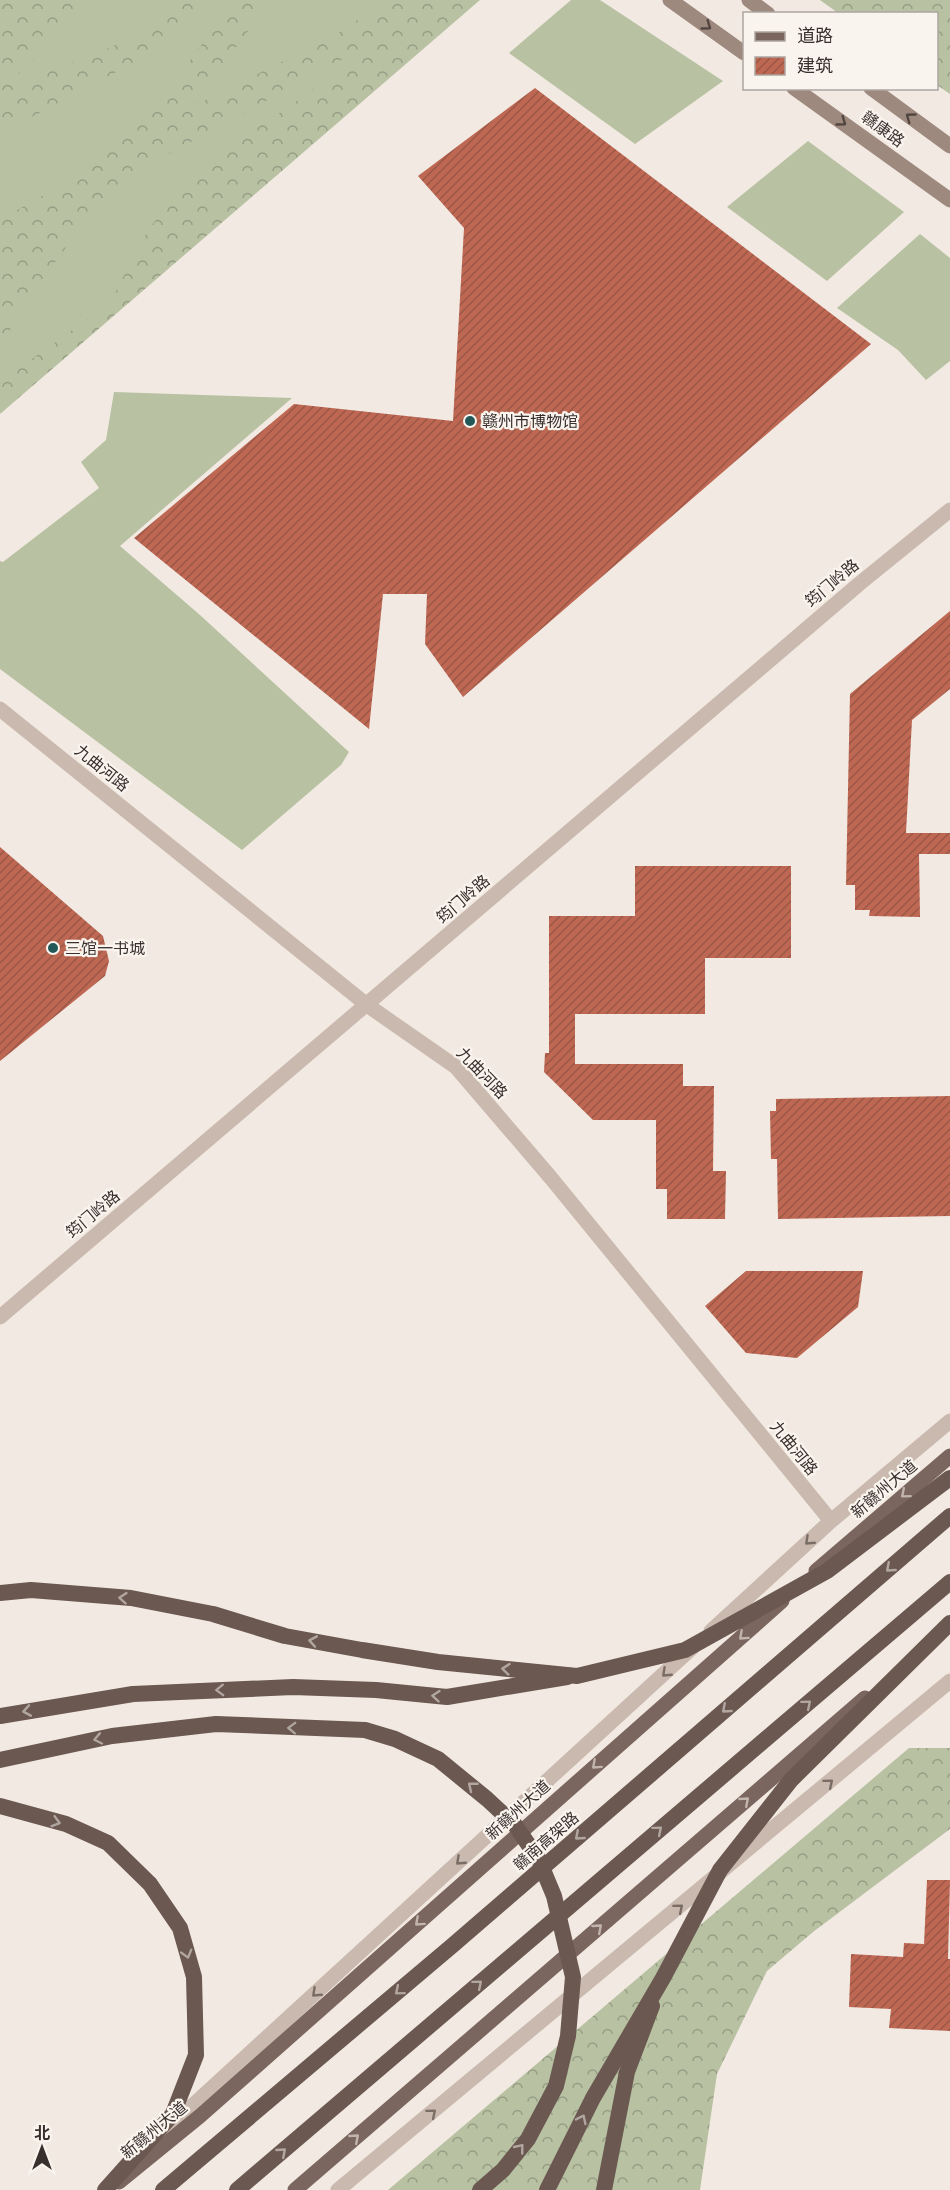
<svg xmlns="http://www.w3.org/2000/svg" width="950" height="2190" font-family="'Public Sans','Noto Sans SC',sans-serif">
	<defs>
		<pattern id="forest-crowns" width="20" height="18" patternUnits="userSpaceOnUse" patternTransform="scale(1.5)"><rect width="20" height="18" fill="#b8c1a2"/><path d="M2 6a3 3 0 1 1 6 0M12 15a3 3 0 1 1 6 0" fill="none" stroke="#979d84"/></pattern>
		<pattern id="building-hatch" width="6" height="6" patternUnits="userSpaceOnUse" patternTransform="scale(1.5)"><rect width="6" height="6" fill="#be6854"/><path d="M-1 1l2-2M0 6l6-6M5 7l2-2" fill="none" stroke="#9b5646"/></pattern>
	</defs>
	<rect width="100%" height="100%" fill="#f2eae2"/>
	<path fill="url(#forest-crowns)" d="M0,0H480L0,414Z
		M820,0H950V94L937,85L936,14L838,13Z
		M909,1748H950V1829L813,1932L767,1971L717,2074L700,2190H388Z"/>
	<path fill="#b8c1a2" d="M99,0H175C136,49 65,64 8,83Z
		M210,0H234L149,117L91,168L0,220V138L26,120L165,46Z
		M274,0H387L334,36L193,106L253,24Z
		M571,0H600L723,81L635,144L509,53Z
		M369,45L351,61L287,108L218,154L176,190L142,240L110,303L18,369L3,376L0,372V349L21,309L83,224L120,187L167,155Z
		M808,141L904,212L827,281L727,207Z
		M920,234L950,258V361L926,380L898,350L837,308Z
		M114,392L292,398L120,546L200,615L349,752L341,765L242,850L0,669V561L3,562L99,488L81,462L106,440Z"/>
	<path fill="url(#building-hatch)" d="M535,88L871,344L463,697L425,644L427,594H383L369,729L134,538L294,404L453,421L464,228L418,176Z
		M950,611V689L912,720L906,833H950V854H919L920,917L869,916L870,910H855V885H846L850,694Z
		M0,847L103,936L109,961L105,976L0,1061Z
		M635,866H791V958H705V1014H575V1064H683V1086H714L713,1171H726L725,1219H667V1189H656V1120H593L544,1072L545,1053H549V916H635Z
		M950,1096V1216L778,1219L777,1159H771L770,1111H776V1099Z
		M746,1271H863L858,1307L797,1358L746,1353L705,1306Z
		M927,1880H950L948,1959H950V2031L889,2028L891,2009L849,2007L851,1954L903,1957L904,1943L924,1944Z"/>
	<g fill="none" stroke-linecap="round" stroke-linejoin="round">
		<path stroke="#cab9ae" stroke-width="15" d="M0,709L367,1005L456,1067L551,1178L831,1521
			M0,1317L859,584L950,510
			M711,1631L831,1521L950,1421
			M167,2129L693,1647
			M338,2190L950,1681"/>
		<path stroke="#9e897f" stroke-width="15" d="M670,0L744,53
			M749,0L768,14
			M794,88L950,200
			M871,88L950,146"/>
		<path stroke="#7a665e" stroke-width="15" d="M816,1571L950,1456
			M119,2182L200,2116L782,1601
			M295,2190L865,1698"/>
		<path stroke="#6a5851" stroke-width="16" d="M0,1716L133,1694L293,1687L376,1690L447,1697L567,1677
			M163,2190L453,1945L950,1516
			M237,2190L950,1582
			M604,2190L627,2072L652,2006"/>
		<path stroke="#6a5851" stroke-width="16" d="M0,1593L31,1590L131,1598L213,1614L285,1636L362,1650L438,1662L577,1676L685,1650L827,1571L950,1478
			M0,1760L112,1736L216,1724L365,1730L395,1739L438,1759L487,1799L515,1825L539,1860L554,1896L573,1977L568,2036L556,2086L528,2139L503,2170L480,2190
			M0,1806L66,1824L108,1843L150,1884L180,1928L194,1977L196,2055L173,2114L105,2190
			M547,2190L593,2098L663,1978L720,1870L791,1780L950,1623"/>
	</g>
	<defs><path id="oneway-chevron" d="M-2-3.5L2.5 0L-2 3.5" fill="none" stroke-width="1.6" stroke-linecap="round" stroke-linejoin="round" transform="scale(1.5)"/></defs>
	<g stroke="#524641">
		<use href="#oneway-chevron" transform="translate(707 26) rotate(36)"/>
		<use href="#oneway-chevron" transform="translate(910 117) rotate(-144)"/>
		<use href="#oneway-chevron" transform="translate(842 122) rotate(36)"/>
	</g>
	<g stroke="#c0b4ad">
		<use href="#oneway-chevron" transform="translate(905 1494) rotate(140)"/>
		<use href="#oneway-chevron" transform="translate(743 1636) rotate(138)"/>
		<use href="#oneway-chevron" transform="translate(596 1765) rotate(138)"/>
		<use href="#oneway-chevron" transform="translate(745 1801) rotate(-41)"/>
		<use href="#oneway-chevron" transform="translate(419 1922) rotate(138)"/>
		<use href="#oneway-chevron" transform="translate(598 1928) rotate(-41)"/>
		<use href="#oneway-chevron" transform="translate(355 2138) rotate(-41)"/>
	</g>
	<g stroke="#7a6d66">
		<use href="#oneway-chevron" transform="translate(809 1541) rotate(137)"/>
		<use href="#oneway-chevron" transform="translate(666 1673) rotate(137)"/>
		<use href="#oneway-chevron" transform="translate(829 1783) rotate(-40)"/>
		<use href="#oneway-chevron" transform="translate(460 1861) rotate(137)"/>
		<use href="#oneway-chevron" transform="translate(679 1908) rotate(-40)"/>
		<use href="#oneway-chevron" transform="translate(316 1993) rotate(137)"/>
		<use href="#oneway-chevron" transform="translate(432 2113) rotate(-40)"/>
	</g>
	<g stroke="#b2a6a0">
		<use href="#oneway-chevron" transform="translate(890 1568) rotate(139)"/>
		<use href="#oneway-chevron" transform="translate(123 1598) rotate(-175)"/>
		<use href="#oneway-chevron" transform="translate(313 1641) rotate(-170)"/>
		<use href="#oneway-chevron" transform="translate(506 1669) rotate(-174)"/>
		<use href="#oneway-chevron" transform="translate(220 1690) rotate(178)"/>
		<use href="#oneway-chevron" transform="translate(436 1696) rotate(-175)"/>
		<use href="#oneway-chevron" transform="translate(807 1704) rotate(-40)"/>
		<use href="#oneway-chevron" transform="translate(726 1709) rotate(139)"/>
		<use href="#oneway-chevron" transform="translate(27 1711) rotate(170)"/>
		<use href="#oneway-chevron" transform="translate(292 1728) rotate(-178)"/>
		<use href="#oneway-chevron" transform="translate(98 1739) rotate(168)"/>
		<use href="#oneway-chevron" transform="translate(472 1786) rotate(-141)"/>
		<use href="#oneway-chevron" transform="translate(56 1822) rotate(16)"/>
		<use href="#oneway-chevron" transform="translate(658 1830) rotate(-40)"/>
		<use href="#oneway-chevron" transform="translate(579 1836) rotate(139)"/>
		<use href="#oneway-chevron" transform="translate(187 1954) rotate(74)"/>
		<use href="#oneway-chevron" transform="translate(478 1984) rotate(-40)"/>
		<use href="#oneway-chevron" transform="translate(399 1991) rotate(140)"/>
		<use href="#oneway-chevron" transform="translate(582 2119) rotate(-64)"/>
		<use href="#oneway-chevron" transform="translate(520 2148) rotate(-51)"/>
		<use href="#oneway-chevron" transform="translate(282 2152) rotate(-41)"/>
	</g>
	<g fill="#235859" stroke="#faf4ee" stroke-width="2">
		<circle cx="470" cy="421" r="6"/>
		<circle cx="53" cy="948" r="6"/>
	</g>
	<g text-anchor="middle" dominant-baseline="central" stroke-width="4.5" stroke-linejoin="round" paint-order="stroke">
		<g font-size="16" fill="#392f2c" stroke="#faf4ee">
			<text transform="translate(883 129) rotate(36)">赣康路</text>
			<text transform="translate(832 583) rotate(-40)">筠门岭路</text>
			<text transform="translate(102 768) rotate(39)">九曲河路</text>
			<text transform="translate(463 899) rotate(-41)">筠门岭路</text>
			<text transform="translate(482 1073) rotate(46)">九曲河路</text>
			<text transform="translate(93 1214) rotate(-40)">筠门岭路</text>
			<text transform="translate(794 1448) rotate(51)">九曲河路</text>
			<text transform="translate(884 1489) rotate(-40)">新赣州大道</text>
			<text transform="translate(518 1810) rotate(-42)">新赣州大道</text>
			<text transform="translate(546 1841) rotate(-41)">赣南高架路</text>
			<text transform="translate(154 2130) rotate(-39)">新赣州大道</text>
		</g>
		<g font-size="16" fill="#392f2c" stroke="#faf4ee" text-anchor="start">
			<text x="482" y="421">赣州市博物馆</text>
			<text x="65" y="948">三馆一书城</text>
		</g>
	</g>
	<rect x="743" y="12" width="195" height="78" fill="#faf4ee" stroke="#ada5a0" stroke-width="1.5"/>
	<rect x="755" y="32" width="30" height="9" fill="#7a665e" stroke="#ada5a0" stroke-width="1.5"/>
	<text x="797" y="42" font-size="18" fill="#392f2c">道路</text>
	<rect x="755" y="57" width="30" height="18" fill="url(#building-hatch)" stroke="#ada5a0" stroke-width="1.5"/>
	<text x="797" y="72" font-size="18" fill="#392f2c">建筑</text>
	<g transform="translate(42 2148)" stroke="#faf4ee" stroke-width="4.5" paint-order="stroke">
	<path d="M0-4.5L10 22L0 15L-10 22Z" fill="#392f2c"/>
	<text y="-9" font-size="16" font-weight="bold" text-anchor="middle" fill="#392f2c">北</text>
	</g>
</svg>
